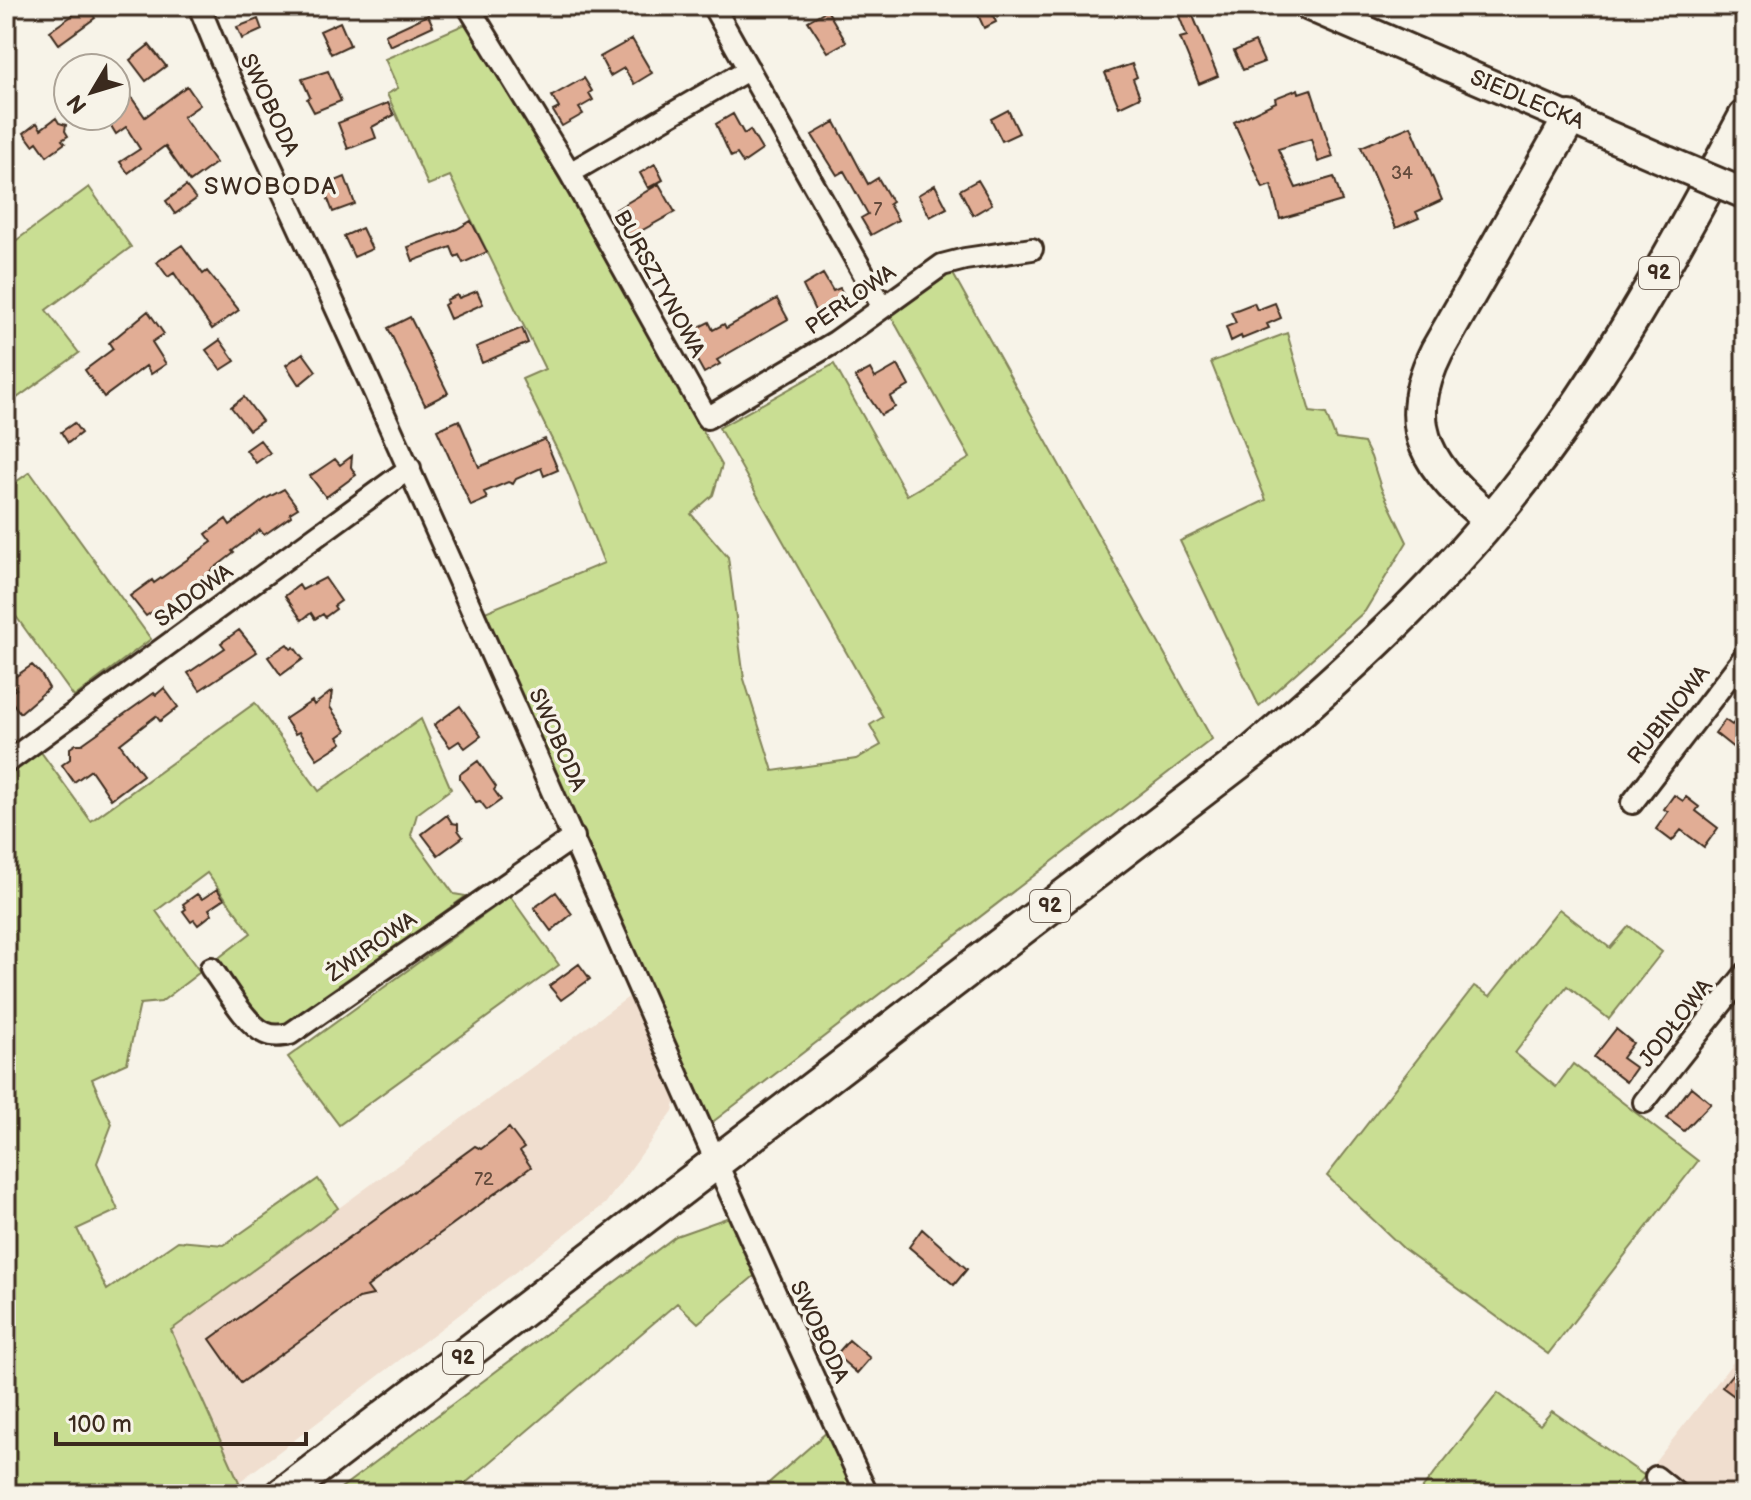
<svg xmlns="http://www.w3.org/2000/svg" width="1751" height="1500" font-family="'Balsamiq Sans',sans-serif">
	<rect width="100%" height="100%" fill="#f7f3e8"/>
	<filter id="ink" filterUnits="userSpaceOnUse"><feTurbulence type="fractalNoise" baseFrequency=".0125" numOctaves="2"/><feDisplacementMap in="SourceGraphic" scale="16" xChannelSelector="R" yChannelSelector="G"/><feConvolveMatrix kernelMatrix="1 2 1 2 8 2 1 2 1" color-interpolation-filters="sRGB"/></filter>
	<g filter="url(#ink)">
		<path fill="#f0decf" d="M634,993L678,1092L673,1111L605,1204L239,1482L171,1330Z
			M1745,1347V1494H1688L1652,1466Z"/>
		<path fill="#c9de93" stroke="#828458" stroke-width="2" d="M470,22L722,465L713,495L691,514L728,557L744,679L773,771L856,759L881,745L870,725L883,717L719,428L834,364L907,495L970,458L891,316L952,272L1212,739L710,1124L485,612L604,563L567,470L522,379L545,369L450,176L428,185L387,94L398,88L385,59Z
			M89,187L131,247L46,310L79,353L6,406V240L10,245Z
			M1287,333L1310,412L1326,414L1336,439L1364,443L1371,457L1381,488L1407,542L1365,611L1259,706L1180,541L1266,500L1211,362Z
			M30,472L151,639L74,697L15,615L6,621V489Z
			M255,703L319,791L421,719L451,789L417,814L411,835L454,894L466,896L278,1033L266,1029L216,960L251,933L207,873L156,911L200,972L161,1002L140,1004L127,1063L92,1079L112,1124L97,1163L118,1210L77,1229L107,1290L178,1241L224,1245L318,1179L338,1208L171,1330L239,1482L223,1494H6V771L38,748L91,821Z
			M510,896L559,965L339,1125L288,1057Z
			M1559,909L1610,948L1629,926L1662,952L1609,1019L1567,986L1515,1053L1556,1087L1573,1064L1698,1161L1548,1354L1404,1249L1327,1176L1474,986L1490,996Z
			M735,1215L759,1272L698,1323L677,1303L453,1494H333L676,1236Z
			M1498,1393L1540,1425L1552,1411L1645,1476L1630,1494H1418Z
			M827,1432L856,1494H756Z"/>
		<path fill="#e1ad95" stroke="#3b2a1e" stroke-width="2" d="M86,6L95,18L59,44L50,31Z
			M974,6H989L996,22L984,28Z
			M827,10L846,42L828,52L808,21Z
			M1191,11L1218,76L1199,84L1180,38L1187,36L1179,16Z
			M428,15L433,26L390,46L385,35Z
			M258,19L262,30L242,39L237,27Z
			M340,22L350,45L331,54L320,31Z
			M632,39L652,73L634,84L624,68L610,76L600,57Z
			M1255,42L1264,62L1243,70L1234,51Z
			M149,45L166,66L146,81L130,60Z
			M1132,64L1137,77L1133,79L1140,97L1119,107L1105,73Z
			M328,71L341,101L314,112L307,99L310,97L302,79Z
			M584,78L592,91L589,93L593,100L579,108L583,114L562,126L553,111L559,108L552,96Z
			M187,86L200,105L183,117L216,163L190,182L165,146L128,173L120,162L140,149L126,127L116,134L105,116H116V103L129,94L145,117Z
			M1298,89L1299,93L1311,89L1333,157L1318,162L1311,139L1278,149L1296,188L1334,177L1342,201L1280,219L1271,185L1263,188L1234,122L1276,102L1275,98Z
			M388,103L394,115L372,127L376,138L348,149L338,123Z
			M1008,110L1019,133L1002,141L991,119Z
			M733,114L744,134L750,130L762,150L743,163L737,154L731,157L716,124Z
			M56,118L59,123L66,125L65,131L68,136L62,140L65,143L47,156L37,142L33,145L24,133L37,123L41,129Z
			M835,122L868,184L878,178L892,202L889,204L898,220L871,235L861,218L868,214L844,171L837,175L812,135Z
			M1411,126L1442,200L1416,212L1419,218L1396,228L1361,147Z
			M655,164L663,180L648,188L640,173Z
			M345,177L355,204L333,212L323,186Z
			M978,180L992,204L973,215L960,190Z
			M659,184L675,212L630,237L615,210Z
			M935,185L947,208L930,217L918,195Z
			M186,186L196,199L175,214L166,201Z
			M471,221L487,252L463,263L459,255L455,257L451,247L413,261L408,247L457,229Z
			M362,228L372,249L354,257L344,236Z
			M182,245L203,274L207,271L239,310L212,329L174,273L168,277L157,262Z
			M823,274L833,291L840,288L847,301L818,317L803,286Z
			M477,291L483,304L450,319L444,305L447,303L446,300L457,295L459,298Z
			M777,299L788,319L717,360L720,364L704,373L683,335L709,322L713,330L724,324L726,328Z
			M1254,303L1257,310L1275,303L1281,318L1267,324L1269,328L1242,339L1241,336L1231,341L1226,327L1236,323L1231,312Z
			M148,311L164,334L152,342L166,364L151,374L146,366L104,397L85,370L113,349L109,343Z
			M410,317L448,393L425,405L388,328Z
			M522,328L528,343L482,363L476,347Z
			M220,340L235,361L221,370L206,350Z
			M303,353L316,371L299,385L286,365Z
			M898,365L909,386L890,397L895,407L881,415L855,377L870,369L875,378Z
			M244,397L262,421L249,430L231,407Z
			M459,420L479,467L545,439L558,470L544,476L541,468L516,479L513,484L508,482L484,492L487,499L471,506L437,430Z
			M74,423L81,433L68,443L61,432Z
			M260,440L270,453L256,463L246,450Z
			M352,456L351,467L356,475L326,497L310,476L335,459L340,465Z
			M284,489L298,508L290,513L291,516L264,535L260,530L232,551L234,553L194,584V586L162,610L159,607L146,616L130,596L152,580L154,583L212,542L206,534L226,519L230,525L265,499Z
			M325,578L341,601L334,606L336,609L325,617L323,614L315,619L311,613L302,620L285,596L299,585L302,590Z
			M239,630L257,652L200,690L188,673L225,648L221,643Z
			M287,644L291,649L294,647L303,659L281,675L268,657Z
			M32,665L41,674L49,688L20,713L7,695L16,689L9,681Z
			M164,688L178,707L160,721L156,716L120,744L143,775L111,799L91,770L74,782L62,765L70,759V748L76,744H82L154,693L156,695Z
			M332,691L330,707L346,731L338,737L342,743L317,759L299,732L295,734L285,719L312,701L314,705Z
			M460,706L481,736L465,748L459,741L450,747L434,725Z
			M1725,720L1732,725L1736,720L1745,727V757L1715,733Z
			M478,761L496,787L494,790L501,800L487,810L480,801L476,802L460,779V774Z
			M1674,795L1683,801L1686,797L1699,807L1696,811L1718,828L1704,847L1681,830L1672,841L1656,829L1668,812L1664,809Z
			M447,815L452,823L458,824V830L463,837L438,855L422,834Z
			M217,889L224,899L209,909L212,914L198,925L194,920L191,922L183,911L186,909L183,904L197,894L202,899Z
			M556,892L572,914L551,931L534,908Z
			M579,964L590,979L561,1000L549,986Z
			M1616,1029L1633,1043L1622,1058L1636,1068L1626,1082L1594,1057Z
			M1691,1087L1711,1103L1684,1131L1667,1118Z
			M509,1128L524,1148L520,1151L531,1167L367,1287L373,1295L359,1298L241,1383L210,1339L475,1146L481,1149Z
			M922,1229L967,1269L954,1285L909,1247Z
			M849,1340L870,1358L857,1373L836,1355Z
			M1745,1358V1404L1722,1387Z"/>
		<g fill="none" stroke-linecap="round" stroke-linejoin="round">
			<g stroke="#3b2a1e" stroke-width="26">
				<path id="minor" d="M199,6L222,62C446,536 647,1019 867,1494
					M468,6L570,173L707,418L835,342L942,265L965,259L1032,249
					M713,6L882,306
					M570,173L749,69
					M6,763L410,468
					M1632,803L1745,656
					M211,968C224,985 246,1025 265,1033C273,1037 281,1036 290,1034L574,837
					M1644,1102L1745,974
					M1656,1477L1677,1494"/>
			</g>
			<g stroke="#3b2a1e" stroke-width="34">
				<path id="secondary" d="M1309,6L1667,161"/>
			</g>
			<g stroke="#3b2a1e" stroke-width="38">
				<path id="primary" d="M1491,520C1430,470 1398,429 1437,351L1570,118
					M283,1494L1255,750C1345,673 1435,591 1509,498C1603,381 1675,249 1745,117"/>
			</g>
			<use href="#minor" stroke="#f7f3e8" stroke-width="20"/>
			<use href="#secondary" stroke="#f7f3e8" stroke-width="28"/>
			<use href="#primary" stroke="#f7f3e8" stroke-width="32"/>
			<g stroke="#3b2a1e" stroke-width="34" stroke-linecap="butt">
				<path id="secondary-bridge" d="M1667,161L1745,194"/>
			</g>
			<use href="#secondary-bridge" stroke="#f7f3e8" stroke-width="28"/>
		</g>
	</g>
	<g text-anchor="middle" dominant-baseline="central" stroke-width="7" stroke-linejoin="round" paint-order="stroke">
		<g font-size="18" fill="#644b3c">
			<text x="1402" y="173">34</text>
			<text x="878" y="209">7</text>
			<text x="484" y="1179">72</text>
		</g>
		<g fill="#f7f3e8" stroke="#73665b" stroke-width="2">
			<rect x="1639" y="257" width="40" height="32" rx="6"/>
			<rect x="1030" y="890" width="40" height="32" rx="6"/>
			<rect x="443" y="1342" width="40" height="32" rx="6"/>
		</g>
		<g font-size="20" font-weight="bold" fill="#3b2a1e">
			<text x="1659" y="273">92</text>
			<text x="1050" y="906">92</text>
			<text x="463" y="1358">92</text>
		</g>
		<g font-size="22" fill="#3b2a1e" stroke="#f7f3e8">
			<text transform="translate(1527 100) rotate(23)">SIEDLECKA</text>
			<text transform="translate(269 105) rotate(65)">SWOBODA</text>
			<text transform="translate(659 284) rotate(61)">BURSZTYNOWA</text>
			<text transform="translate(851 300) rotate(-35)">PERŁOWA</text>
			<text transform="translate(194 596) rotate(-36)">SADOWA</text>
			<text transform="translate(1669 715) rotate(-52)">RUBINOWA</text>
			<text transform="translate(557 740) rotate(66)">SWOBODA</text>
			<text transform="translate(372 947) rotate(-35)">ŻWIROWA</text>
			<text transform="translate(1676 1023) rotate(-52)">JODŁOWA</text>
			<text transform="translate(819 1332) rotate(65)">SWOBODA</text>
		</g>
		<g font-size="24" letter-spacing="2" fill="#3b2a1e" stroke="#f7f3e8">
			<text x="271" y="186">SWOBODA</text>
		</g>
	</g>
	<rect width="1751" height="1500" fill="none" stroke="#f7f3e8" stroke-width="32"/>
	<rect x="16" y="16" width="1719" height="1468" fill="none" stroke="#3b2a1e" stroke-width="3" filter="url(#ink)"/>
	<g transform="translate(92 92) rotate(232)"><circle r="38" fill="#f7f3e8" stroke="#aca397" stroke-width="2"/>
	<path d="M0-6L14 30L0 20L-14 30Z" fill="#3b2a1e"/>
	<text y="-12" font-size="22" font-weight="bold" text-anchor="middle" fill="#3b2a1e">N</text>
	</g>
	<path d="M56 1432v12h250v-12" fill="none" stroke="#3b2a1e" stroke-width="4"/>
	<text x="68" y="1432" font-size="24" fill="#3b2a1e" stroke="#f7f3e8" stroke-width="6" paint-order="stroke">100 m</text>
</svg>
